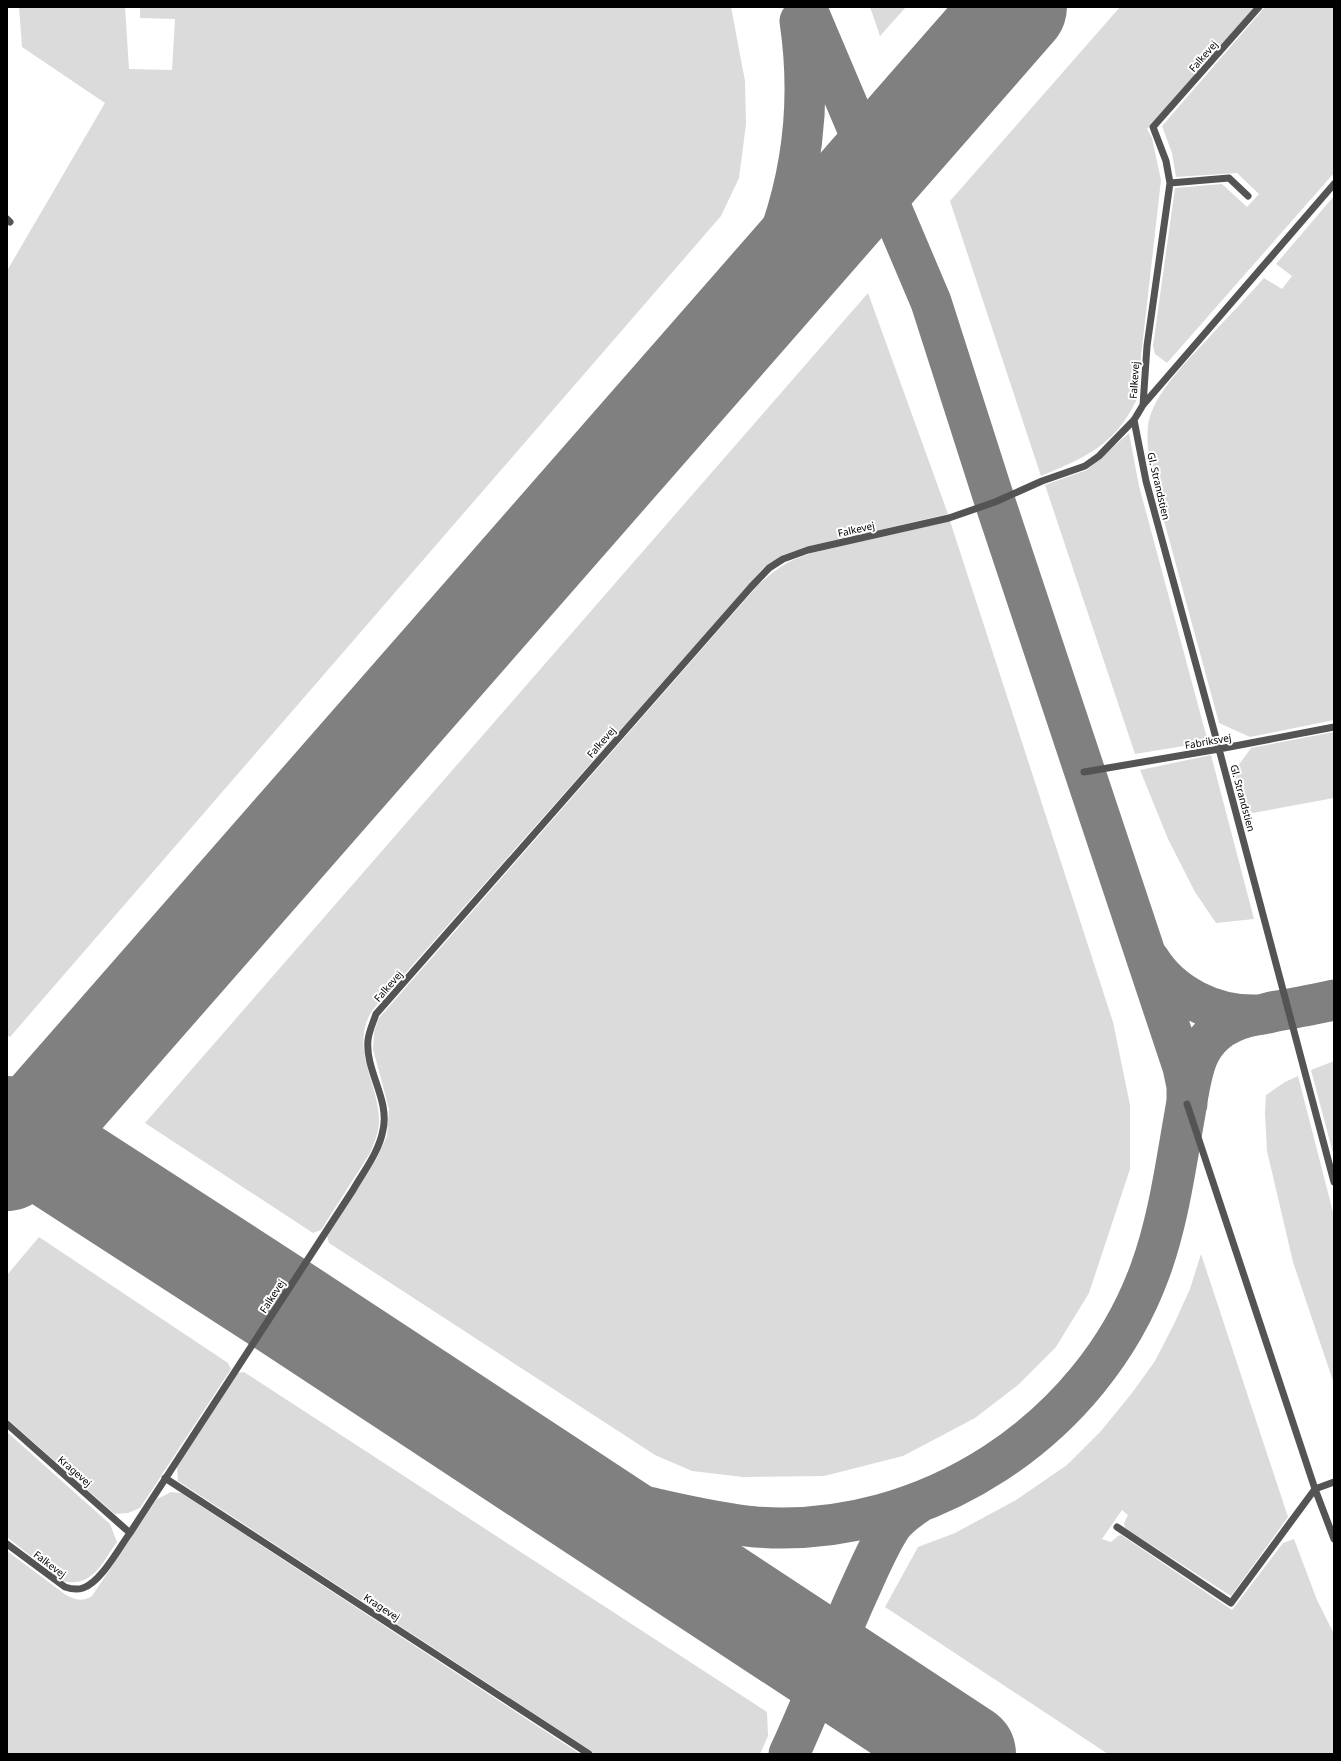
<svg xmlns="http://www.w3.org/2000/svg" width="1341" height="1761" font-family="'Noto Sans',sans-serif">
	<rect width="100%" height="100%" fill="#fff"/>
	<path fill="#dbdbdb" d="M19,7H125L129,69L172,70L175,19L140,18V7H731L745,81L746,124L739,178L721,216L10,1037L7,1035V269H8L105,103L22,47Z
		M870,7H906L880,36Z
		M1120,7H1255L1147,129L1152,138L1161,180L1136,401C1114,446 1084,458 1041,476L950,201Z
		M1265,7H1334V173L1167,363L1155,354L1153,346L1175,188L1222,184L1247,207L1259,194L1237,173L1176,177L1172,153L1162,126Z
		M1334,196V720L1250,737L1219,723L1154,484C1150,464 1146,446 1148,426C1152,393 1191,358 1212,334C1229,316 1247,297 1264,278L1282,289L1292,276L1276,264Z
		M868,293L948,514L810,546L783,555L765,566L394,986C387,995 376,1004 370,1014C351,1051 379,1084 379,1121C379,1132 374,1143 370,1153L321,1230L313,1233L145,1123Z
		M1129,433L1139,486L1208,742L1135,754L1045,485L1087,470Z
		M950,521L1113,1022L1130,1105V1169L1089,1293L1056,1347L1018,1385L975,1418L903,1456L824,1476L743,1477L692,1471L655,1455L329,1243L327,1236L377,1158L387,1136L389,1109L373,1049L374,1032L379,1018L759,584C779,567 787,561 812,553Z
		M1334,732V798L1253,813L1240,801L1235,770L1251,748Z
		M1211,755L1254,919L1216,923L1195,892L1168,839L1140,770Z
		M1334,1061V1157L1311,1070Z
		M1298,1076L1334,1216V1384L1293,1262L1267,1151L1265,1113L1266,1095L1285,1082Z
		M39,1237L228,1363L231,1369L140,1508L128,1513L115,1514L7,1419V1275Z
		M1201,1254L1288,1517L1231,1596L1125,1528L1124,1523L1128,1515L1122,1510L1102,1539L1111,1542L1118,1536L1121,1535L1232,1610L1283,1543L1294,1539L1317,1600L1334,1634V1754H1108L885,1607L918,1547L955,1533L1016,1500L1067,1465L1101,1431L1132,1393L1155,1361L1174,1324L1190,1289Z
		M244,1372L767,1712L768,1736L760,1754H596L178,1481L177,1467L237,1373Z
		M7,1432L110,1524L117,1542C102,1563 93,1588 62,1581L7,1537Z
		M171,1492L181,1493L580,1754H7V1551L66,1595C76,1600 82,1602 92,1596L157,1499Z"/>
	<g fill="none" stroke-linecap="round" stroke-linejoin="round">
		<path stroke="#808080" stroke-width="41" d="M806,7L931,302L995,502L1183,1067L1187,1086V1104
			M727,337C743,312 759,287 770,260C802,184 812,102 800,21
			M1149,959C1171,995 1214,1016 1256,1015C1263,1015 1270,1012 1277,1011C1296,1008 1315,1004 1334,1000
			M501,1449C529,1461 557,1473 585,1484C598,1490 611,1496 625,1501C637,1505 649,1507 661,1510C692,1517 724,1524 756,1527C926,1539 1092,1430 1150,1271C1168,1222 1175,1170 1184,1119C1188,1098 1190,1071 1200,1052C1211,1030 1233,1019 1256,1015
			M789,1754C815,1698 836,1640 862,1584C871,1564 880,1543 892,1525C899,1516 909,1509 918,1503"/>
		<path stroke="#808080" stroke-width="102" d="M7,1127L279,1303L965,1754
			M7,1160L1016,7"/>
		<path stroke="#545454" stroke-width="7" d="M1170,183L1166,161L1153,127L1259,7
			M7,219L10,222
			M1143,405L1334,184
			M1134,420L1146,481L1219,749L1334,1182
			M1084,772L1219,749L1334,727
			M1187,1104L1315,1489L1334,1539
			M7,1424L130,1533
			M165,1478L589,1754
			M1117,1527L1231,1603L1315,1489L1334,1482
			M7,1544L65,1587C71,1589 77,1590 83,1588C101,1582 119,1548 130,1533L353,1190C364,1171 379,1152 383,1130C390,1099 365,1071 368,1040C369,1031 373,1023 376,1014L751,587L769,568L783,559L808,550L949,518L995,502L1042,481L1085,466L1099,456L1134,420L1143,405L1147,346L1170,183L1229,178L1248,196"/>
	</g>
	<g text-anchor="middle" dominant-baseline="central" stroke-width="4" stroke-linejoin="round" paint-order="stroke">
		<g font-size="10" fill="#000" stroke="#fff">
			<text transform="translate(1203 56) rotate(-49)">Falkevej</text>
			<text transform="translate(1134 380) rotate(-86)">Falkevej</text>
			<text transform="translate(1159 486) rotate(77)">Gl. Strandstien</text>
			<text transform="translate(856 529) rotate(-13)">Falkevej</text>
			<text transform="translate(1208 741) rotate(-10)">Fabriksvej</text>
			<text transform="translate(601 742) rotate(-49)">Falkevej</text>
			<text transform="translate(1243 798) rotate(75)">Gl. Strandstien</text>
			<text transform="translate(388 986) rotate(-49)">Falkevej</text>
			<text transform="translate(272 1296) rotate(-57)">Falkevej</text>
			<text transform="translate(75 1471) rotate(41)">Kragevej</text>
			<text transform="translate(50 1564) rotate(37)">Falkevej</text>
			<text transform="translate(382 1607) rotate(33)">Kragevej</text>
		</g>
	</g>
	<rect width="1341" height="1761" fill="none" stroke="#000000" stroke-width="16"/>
</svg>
